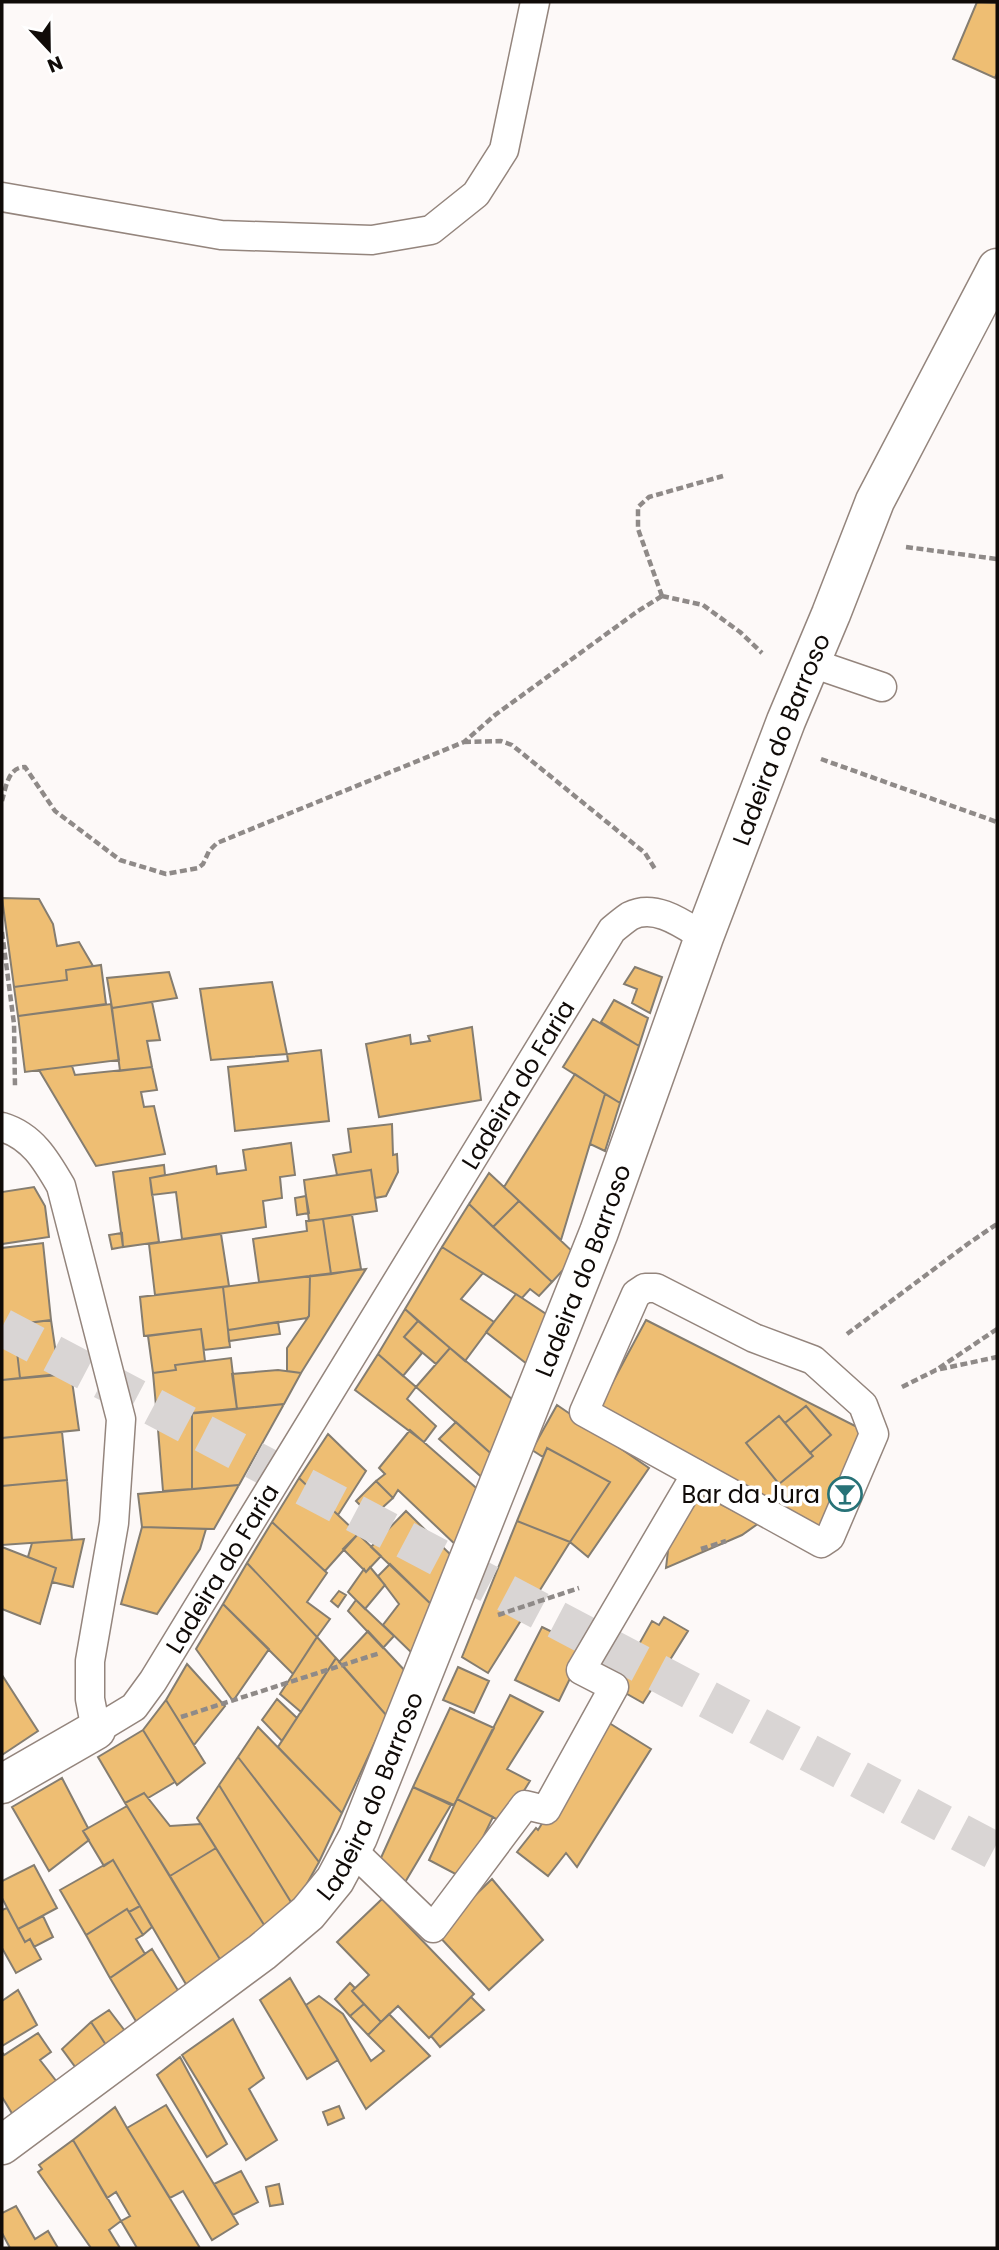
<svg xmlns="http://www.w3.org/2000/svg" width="999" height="2250" font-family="Poppins,sans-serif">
	<rect width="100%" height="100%" fill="#fdf9f8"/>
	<path fill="#eebe73" stroke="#857d70" stroke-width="2" d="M977,2L997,3V73L995,78L953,59Z
		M2,898L39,899L53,924L57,946L79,942L93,966L66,970L67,980L14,987Z
		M101,965L106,1004L18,1016L14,987L67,980L66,970Z
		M635,967L662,977L650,1013L632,1003L637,989L624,984Z
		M169,972L177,998L112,1008L107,978Z
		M272,982L287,1054L211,1060L200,989Z
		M614,1000L648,1018L639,1046L601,1022Z
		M152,1002L160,1040L147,1041L152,1067L120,1071L112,1008Z
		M111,1004L119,1060L25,1072L18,1016Z
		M593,1019L639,1046L620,1103L563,1067Z
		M472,1027L481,1100L379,1117L366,1044L410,1035L411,1044L430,1041L428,1036Z
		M321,1050L329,1121L235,1131L228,1067L288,1061L287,1054Z
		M72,1066L75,1075L152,1067L157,1090L141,1092L144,1107L154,1106L165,1154L96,1166L39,1070Z
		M575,1074L605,1094L561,1240L504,1187Z
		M605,1094L620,1103L605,1151L590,1144Z
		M392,1124L393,1155L397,1154L398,1172L386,1196L375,1198L371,1170L337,1175L333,1155L351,1152L348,1129Z
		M291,1143L295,1175L280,1177L282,1198L263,1201L266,1227L182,1239L176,1192L152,1195L150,1178L216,1166L217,1174L246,1170L243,1150Z
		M164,1165L165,1175L150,1178L159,1242L123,1247L113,1172Z
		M371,1170L377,1211L309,1221L304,1180Z
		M489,1173L519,1201L493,1227L469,1204Z
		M34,1187L45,1206L49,1237L2,1244V1192Z
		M306,1196L309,1213L297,1215L295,1198Z
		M519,1201L574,1253L573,1259L552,1282L493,1227Z
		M469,1204L552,1282L539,1296L530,1289L522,1298L442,1247Z
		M352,1215L361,1269L331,1274L323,1219Z
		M323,1219L331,1274L259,1282L253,1239L307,1231L306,1221Z
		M122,1233L123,1247L112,1249L109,1235Z
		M221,1234L229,1286L155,1295L149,1244Z
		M43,1243L51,1320L2,1326V1248Z
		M442,1247L483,1273L461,1299L494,1322L465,1361L405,1309Z
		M366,1269L301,1373L287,1371V1348L309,1316L310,1276Z
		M310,1276L309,1316L307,1318L228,1330L223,1287Z
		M223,1287L230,1347L204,1350L201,1329L144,1336L140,1297Z
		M516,1294L552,1318L532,1368L486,1332Z
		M405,1309L418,1321L404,1337L422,1353L403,1376L378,1354Z
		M51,1320L59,1374L20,1378L14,1325Z
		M646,1320L869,1433L817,1533L593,1419Z
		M418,1321L450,1348L436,1364L404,1337Z
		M278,1322L280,1334L229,1341L228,1330Z
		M14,1325L20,1378L2,1380V1326Z
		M201,1329L205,1361L175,1365L176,1370L153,1373L148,1336Z
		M450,1348L518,1404L496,1458L416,1387Z
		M378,1354L416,1387L407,1399L436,1426L424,1442L355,1390Z
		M231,1358L237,1409L157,1417L153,1373L176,1370L175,1365Z
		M278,1370L301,1373L284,1404L237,1409L232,1374Z
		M71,1374L79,1430L2,1438V1380Z
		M284,1404L239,1485L192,1489V1413Z
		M557,1405L649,1468L588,1557L570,1542L610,1482L547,1448L543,1457L532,1450Z
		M806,1406L831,1435L810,1453L785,1423Z
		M192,1413V1489L163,1491L157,1417Z
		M779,1416L813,1456L779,1484L746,1443Z
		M456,1422L496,1458L487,1482L439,1439Z
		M410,1430L482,1493L459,1548L398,1490L393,1498L376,1481L385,1474L379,1468Z
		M62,1432L67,1480L2,1486V1438Z
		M328,1434L366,1471L338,1515L299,1478Z
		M547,1448L610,1482L570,1542L517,1521Z
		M299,1478L358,1534L325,1571L272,1522Z
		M67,1480L72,1540L2,1545V1486Z
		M376,1481L393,1498L372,1517L356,1501Z
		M239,1485L214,1529L142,1527L138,1494Z
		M698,1493L759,1523L742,1535L666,1568L670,1533Z
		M406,1511L455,1559L435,1608L371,1547Z
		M517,1521L570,1542L488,1673L462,1657Z
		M272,1522L327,1573L307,1602L330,1619L317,1637L247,1563Z
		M142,1527L206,1529L200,1549L157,1614L121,1604Z
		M358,1534L381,1556L366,1572L343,1549Z
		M84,1539L73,1587L52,1582L56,1568L28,1557L32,1543Z
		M2,1547L56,1568L40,1624L2,1609Z
		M247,1563L317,1637L293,1674L223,1604Z
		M390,1564L435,1608L415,1656L383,1625L399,1604L378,1576Z
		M370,1567L385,1585L365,1609L348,1592L364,1569L366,1572Z
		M339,1591L346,1595L338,1607L331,1601Z
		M356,1600L394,1636L383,1648L348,1611Z
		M223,1604L269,1649L233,1701L196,1649Z
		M664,1617L688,1631L643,1703L615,1687L652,1621L659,1625Z
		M542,1627L585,1648L559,1701L515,1680Z
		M368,1631L407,1673L387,1716L339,1662Z
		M317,1637L336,1658L301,1712L280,1694Z
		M336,1658L387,1716L342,1813L278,1747Z
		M187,1664L225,1706L194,1745L166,1700Z
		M458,1667L489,1681L474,1713L443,1700Z
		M2,1675L38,1731L2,1755Z
		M510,1695L543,1712L507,1769L530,1781L504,1823L457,1799Z
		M277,1699L297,1718L282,1741L262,1720Z
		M166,1700L205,1763L177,1785L143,1730Z
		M450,1708L494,1728L454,1805L413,1787Z
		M606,1721L651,1749L577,1867L566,1853L548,1876L517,1852L536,1828L538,1830Z
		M258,1727L342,1813L319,1862L238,1757Z
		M143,1730L175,1782L148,1798L144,1793L125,1803L98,1757Z
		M238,1757L319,1862L294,1907L219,1785Z
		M62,1778L88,1828L83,1831L89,1840L49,1871L12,1807Z
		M219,1785L294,1907L266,1928L197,1818Z
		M413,1787L451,1805L401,1889L375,1871Z
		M144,1793L170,1826L201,1824L216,1848L170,1876L125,1803Z
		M457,1799L493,1817L463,1878L429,1860Z
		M127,1806L221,1961L187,1986L113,1860L104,1866L83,1831Z
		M216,1848L266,1928L221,1961L170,1876Z
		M113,1860L140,1906L129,1912L127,1909L86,1935L60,1890Z
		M34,1865L57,1908L18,1929L2,1898V1881Z
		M492,1879L543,1940L489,1990L436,1933Z
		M382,1899L474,1994L429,2038L398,2006L381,2022L352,1991L369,1975L337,1942Z
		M140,1906L152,1927L143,1935L129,1912Z
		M7,1908L25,1942L30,1939L41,1959L16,1973L2,1948V1910Z
		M127,1909L143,1935L136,1939L145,1954L110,1978L86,1935Z
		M43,1916L53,1937L34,1947L30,1939L25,1942L18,1929Z
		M152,1949L179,1992L137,2023L110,1978Z
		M290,1978L338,2060L307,2079L260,2000Z
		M350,1983L355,1988L352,1991L364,2004L350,2016L335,1999Z
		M18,1990L37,2025L2,2046V2001Z
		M319,1996L343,2014L371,2061L384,2051L368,2035L389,2014L430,2056L366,2109L306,2005Z
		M471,1997L484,2010L440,2047L431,2036Z
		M364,2004L381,2022L368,2035L350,2016Z
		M109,2010L125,2031L106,2045L91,2022Z
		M233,2019L264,2078L249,2089L277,2140L246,2160L182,2055Z
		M91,2022L106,2045L76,2068L62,2049Z
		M38,2033L51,2052L40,2060L57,2082L13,2115L2,2097V2052L4,2055Z
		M180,2057L227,2144L207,2157L157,2075Z
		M166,2105L238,2224L212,2240L183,2191L170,2198L127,2128Z
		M339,2106L344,2118L328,2125L323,2112Z
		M115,2107L127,2128L200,2248H137L121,2221L130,2216L116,2192L107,2198L73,2140Z
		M73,2140L121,2221L109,2230L120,2248H91L38,2172L42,2169L39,2165Z
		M241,2171L258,2202L233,2215L214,2184Z
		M279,2184L283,2204L270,2206L266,2187Z
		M16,2206L35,2239L48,2231L58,2248H10L2,2233V2213Z"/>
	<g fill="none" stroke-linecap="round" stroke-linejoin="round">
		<path stroke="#d9d5d4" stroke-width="38" stroke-dasharray="38 19" stroke-linecap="butt" d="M2,1327L997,1852"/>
		<g stroke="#94857d" stroke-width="31">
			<g id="lane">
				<path d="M2,197L221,235L372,240L431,230L476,194L504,150L535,2"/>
				<path d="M812,663L882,687"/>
				<path id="s1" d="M2,1127C32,1136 46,1160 61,1186L121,1419L114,1523L90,1661V1699L96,1730L134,1707L153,1681L612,930C618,925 624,920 630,916C655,903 683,924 704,937"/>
				<path d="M645,1288H656L754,1338L813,1360L863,1405L874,1434L830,1537L821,1543L584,1412L636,1294Z"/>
				<path d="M351,1849L433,1928L525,1805L546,1810L614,1687L581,1670L696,1474"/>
			</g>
		</g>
		<g stroke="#94857d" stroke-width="41">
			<g id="street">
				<path d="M2,1784L96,1730"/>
				<path id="s2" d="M2,2145L262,1952L308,1913L335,1880L358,1837L599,1232L704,937L786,721L831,614L875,501L997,268"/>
			</g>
		</g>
		<path stroke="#8f8a88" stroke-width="4.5" stroke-dasharray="7 3.5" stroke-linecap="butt" d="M906,547L997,559
			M662,596L638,529V507L649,497L723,476
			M662,596L703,605L740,632L762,653
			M464,742L501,741L512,745L645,853L655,869
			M821,759L997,822
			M2,801C6,787 8,767 25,767L55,811L120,860L166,874L198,868L203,864L209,851L217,843L464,742L495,715L638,611L662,596
			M2,932L14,1024L15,1087
			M847,1334L969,1243L997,1224
			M939,1368L997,1329
			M902,1387L936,1370L997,1357
			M701,1549L726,1541
			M498,1615L579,1588
			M181,1717L380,1653"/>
		<use href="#lane" stroke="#fff" stroke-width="28"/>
		<use href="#street" stroke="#fff" stroke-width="38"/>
	</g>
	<defs>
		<g id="bar-ring" transform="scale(1.75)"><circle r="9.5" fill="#fff" stroke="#277277" stroke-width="1.5"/><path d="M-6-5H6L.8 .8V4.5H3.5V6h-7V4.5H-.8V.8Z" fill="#277277"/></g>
	</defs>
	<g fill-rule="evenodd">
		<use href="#bar-ring" x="845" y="1494"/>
	</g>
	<g text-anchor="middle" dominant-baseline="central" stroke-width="7" stroke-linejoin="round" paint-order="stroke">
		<g font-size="24" fill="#100b08" stroke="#fff">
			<text stroke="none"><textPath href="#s2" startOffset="1652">Ladeira do Barroso</textPath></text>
			<text stroke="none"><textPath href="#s1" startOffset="1416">Ladeira do Faria</textPath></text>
			<text stroke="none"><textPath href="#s2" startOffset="1085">Ladeira do Barroso</textPath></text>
			<text stroke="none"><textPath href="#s1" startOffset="849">Ladeira do Faria</textPath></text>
			<text stroke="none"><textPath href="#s2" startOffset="518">Ladeira do Barroso</textPath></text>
		</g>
		<g font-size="24" fill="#100b08" stroke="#fff" text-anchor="end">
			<text x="820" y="1494">Bar da Jura</text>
		</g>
	</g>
	<rect width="999" height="2250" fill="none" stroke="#100b08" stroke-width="7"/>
	<g transform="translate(49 49) rotate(158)" stroke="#ffffff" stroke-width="5" paint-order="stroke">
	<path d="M0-5L12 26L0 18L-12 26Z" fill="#100b08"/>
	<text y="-10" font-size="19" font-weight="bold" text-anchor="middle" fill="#100b08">N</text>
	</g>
</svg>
